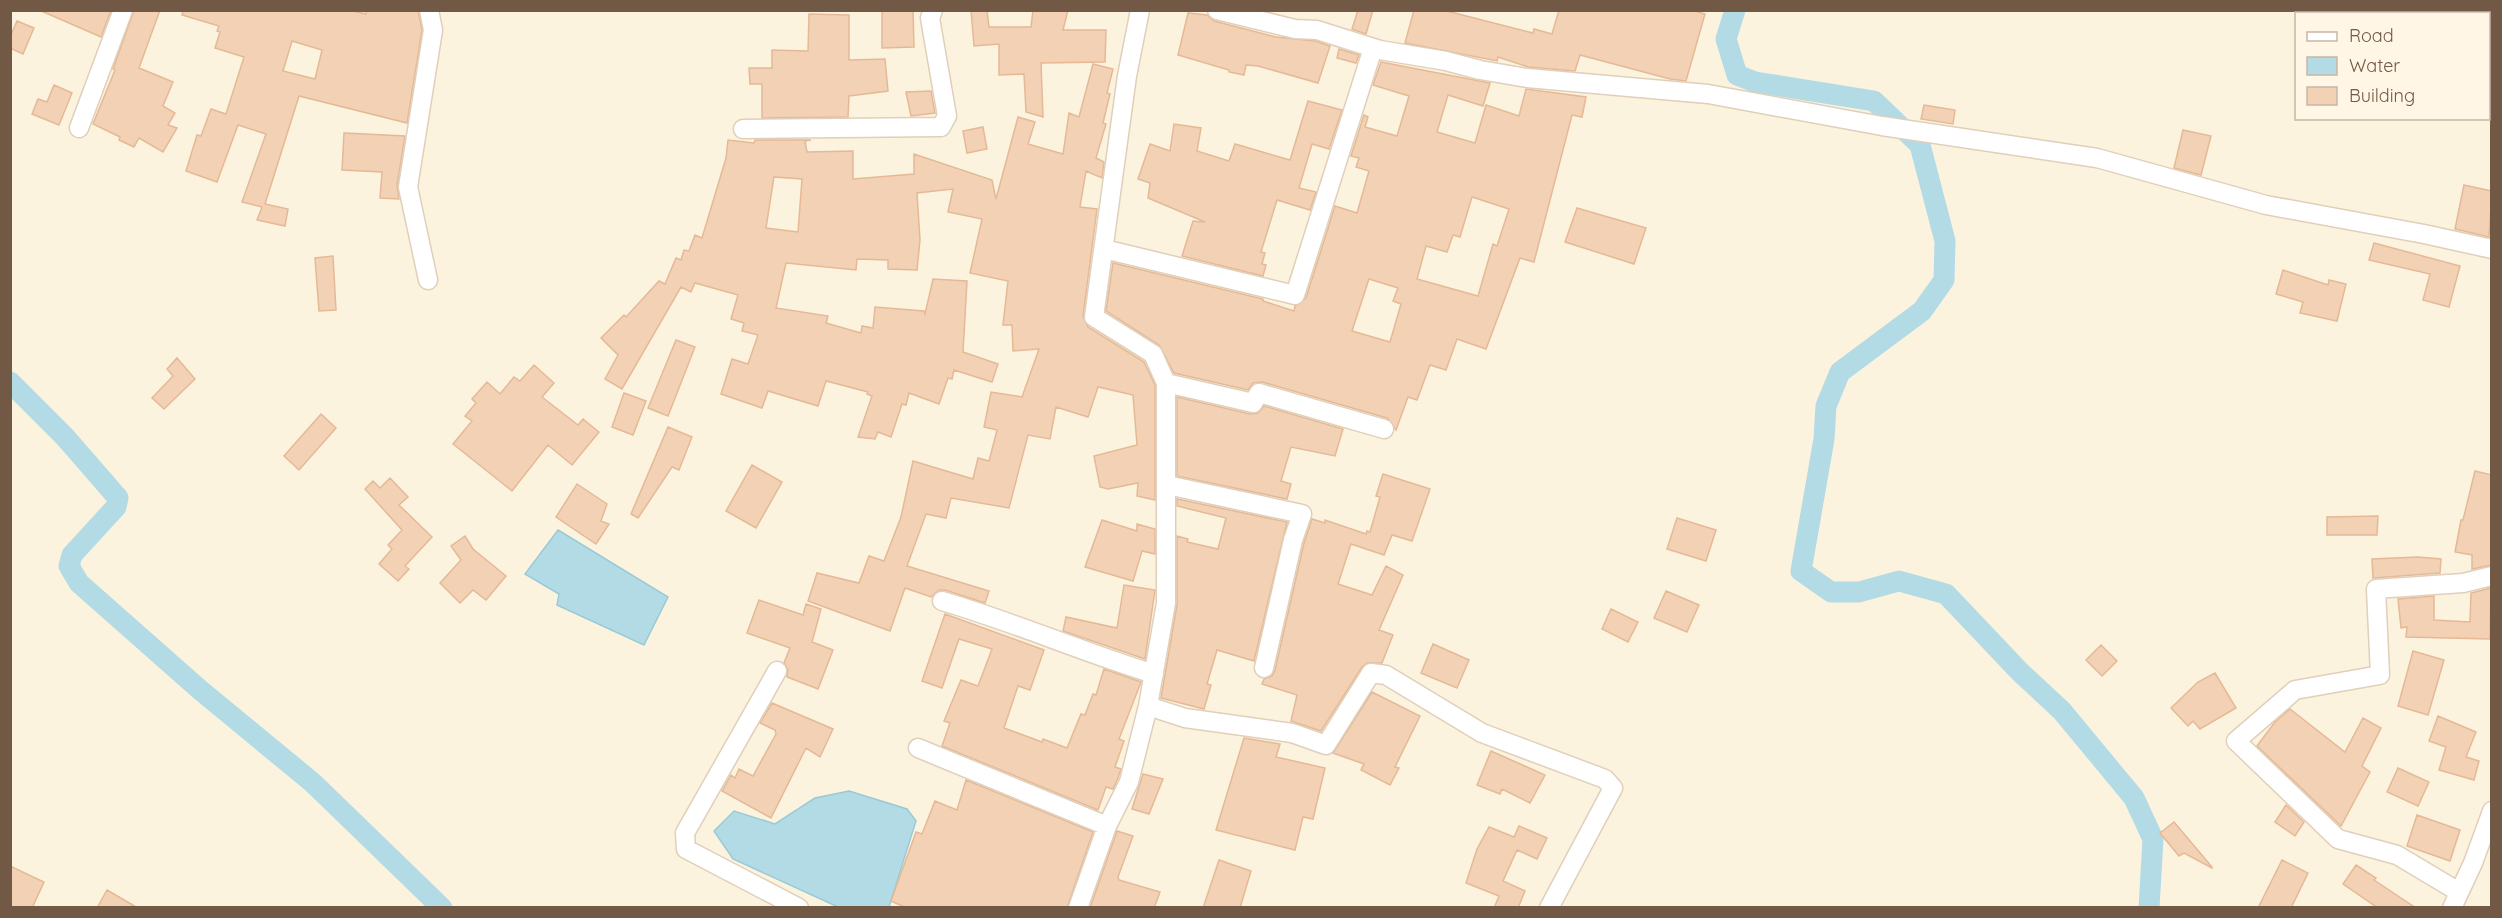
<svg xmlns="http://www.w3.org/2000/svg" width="2502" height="918" font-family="Quicksand,sans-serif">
	<rect width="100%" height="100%" fill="#fcf3de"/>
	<path fill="#b3dbe5" stroke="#99cad7" stroke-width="1.5" d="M558,530L668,597L644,645L557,605L559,594L525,574Z
		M849,791L907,809L916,821L889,907H838L733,859L714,831L734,811L775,824L815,798Z"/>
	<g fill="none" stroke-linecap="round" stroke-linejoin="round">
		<path stroke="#b3dbe5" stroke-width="21" d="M1735,10L1726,39L1737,75L1755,82L1874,101L1920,145L1945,241L1944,280L1922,311L1840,372L1826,406L1824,439L1801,571L1831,592H1859L1899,581L1946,594L2020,672L2062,711L2134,798L2153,839L2149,908
			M10,382L65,437L118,498L116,507L72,555L69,566L79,583L199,689L313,783L442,908"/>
	</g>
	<path fill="#f2d1b5" stroke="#e5b996" stroke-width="1.5" fill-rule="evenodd" d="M39,10H111L101,37Z
		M134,10H160L139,68L173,82L163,106L175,113L168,125L177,128L163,152L139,138L134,147L119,140L120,137L93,124L115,70L113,69Z
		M183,10H348L366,14V10H418L422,30L407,123L299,96L265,204L288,209L285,226L257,220L262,207L242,202L266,134L238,125L217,182L186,171L197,135L201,136L211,109L226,114L244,57L215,48L220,32L217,31L219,26L182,15ZM292,41L322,50L315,79L283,71Z
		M882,10H913L914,47L882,48Z
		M971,10H987L989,27H1031L1033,10H1068L1063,30H1106L1105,62L1041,63L1043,117L1026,112L1024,74L999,75V44L974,46Z
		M1358,10H1373L1366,34L1352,29Z
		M1414,10H1443L1533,33L1534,29L1552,34L1559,10H1691L1705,14L1686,81L1670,79L1580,55L1575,71L1528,67L1498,57L1497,61L1405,43Z
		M1188,13L1207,15L1214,21L1276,37L1315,41L1330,46L1318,83L1258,66L1246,65L1244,75L1229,72V70L1178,55Z
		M809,14L849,15V60L885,59L888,91L849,96L848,117L762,118V84H750L749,68H772V50L808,51Z
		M17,21L34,28L23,54L10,48V37Z
		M1339,49L1359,55L1356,63L1337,58Z
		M1381,62L1490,83L1483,106L1448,95L1437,132L1475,143L1486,105L1519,116L1526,89L1586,97L1582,117L1572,115L1534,262L1520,258L1486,349L1457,339L1446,370L1430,365L1417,400L1408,397L1396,430L1387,418L1262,382L1253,383L1248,390L1174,373L1159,345L1106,311L1113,263L1263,299V301L1294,311L1295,306L1306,298L1335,206L1357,213L1369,171L1356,167L1359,158L1351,156L1364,115L1368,117L1365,127L1397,136L1409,96L1373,85ZM1472,197L1509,209L1497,246L1493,244L1478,296L1417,279L1426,246L1447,252L1453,235L1460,237ZM1369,279L1398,288L1393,301L1401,304L1390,342L1352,331Z
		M1093,64L1113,69L1107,93L1110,94L1103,123L1106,124L1096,158L1104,162L1102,178L1086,171L1080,207L1097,209L1083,316L1088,327L1144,362L1155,385V500L1137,496L1138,483L1108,489L1100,487L1094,456L1137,445L1133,395L1098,387L1088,417L1056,407L1050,439L1028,435L1009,508L951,498L946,518L926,514L907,566L989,591L985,603L945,590H939L931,597L905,588L890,631L808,601L817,573L859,583L869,556L884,561L901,517L913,461L973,479L978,458L989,461L997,430L984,427L991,392L1022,397L1039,349L1013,351L1012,325H1003L1008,281L970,273L982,219L948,212L953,189L917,193L920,240L917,270L888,269V260L857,259L856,270L786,263L776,308L828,316L826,323L861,333L862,326L873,328L875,307L924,311L925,314L933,279L967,281L963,352L998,364L992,382L954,370L952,379L948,378L939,404L909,393L906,405L902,404L891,437L878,432L875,439L858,437L872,396L867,394L868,392L826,381L818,406L768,391L762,408L721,394L732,359L748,364L758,335L742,331L744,323L731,319L738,295L695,283L691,292L681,287L622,389L605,379L618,355L601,338L624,315L626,317L659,281L665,284L676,258L681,260L684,250L689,251L695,235L702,238L726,158L728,140L754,143L755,140H811L805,141L807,152L853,151V179L914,174V154L992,180L996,199L1018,117L1035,122L1028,144L1063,154L1069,113L1079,117ZM774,177L802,179L798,232L766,228Z
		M54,85L72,93L59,125L32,114L38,99L47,102Z
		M931,91L935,113L911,116L906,92Z
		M1308,101L1342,110L1329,149L1312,144L1299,188L1316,192L1310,210L1277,200L1261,252L1265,253L1262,264L1266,265L1263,276L1182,256L1193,221L1205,222L1148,198L1150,183L1138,179L1150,144L1170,151L1174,124L1201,128L1197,151L1229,161L1235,144L1290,160Z
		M1924,105L1955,110L1953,124L1921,119Z
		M983,127L987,149L967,153L963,131Z
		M2183,130L2211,136L2201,175L2174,168Z
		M344,133L405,136L397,185L399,199L380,198L382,172L342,170Z
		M2464,185L2492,191L2489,237L2455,229Z
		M1577,208L1646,228L1634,264L1565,242Z
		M2374,243L2460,266L2449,307L2423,300L2430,274L2369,260Z
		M333,256L336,310L319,311L315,258Z
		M2283,270L2328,285L2329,280L2346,284L2337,321L2300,313L2303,302L2276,294Z
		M676,340L695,347L668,416L648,408Z
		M177,358L195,379L164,409L152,398L173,376L167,369Z
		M534,365L554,383L542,397L578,425L583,419L599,432L572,465L548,445L512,491L453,444L472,421L465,416L476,403L472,399L487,382L500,394L514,377L520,381Z
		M624,393L646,401L633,435L612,427Z
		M1177,397L1250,414L1258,413L1264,406L1343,429L1335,456L1291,447L1281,481L1291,484L1287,499L1177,476Z
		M321,414L336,428L299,470L284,456Z
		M668,427L692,437L679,470L672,467L638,518L631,514Z
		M752,465L782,482L756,528L726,511Z
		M2475,471L2492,475V565L2472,569V555L2455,552L2461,520H2463Z
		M1383,474L1430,489L1412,541L1392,535L1384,555L1351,544L1338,584L1372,595L1386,566L1403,575L1379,630L1393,635L1382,663H1367L1362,667L1321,731L1291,721L1297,695L1262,684L1264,679L1272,676L1275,670L1304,543L1312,519L1325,523V520L1366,534L1367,531L1370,532L1380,497L1376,496Z
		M390,478L408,497L399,505L432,537L405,566L409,569L398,581L379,564L392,549L388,545L402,530L365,489L373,481L380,488Z
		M577,484L607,504L601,521L609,524L596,544L556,517Z
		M1177,499L1287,522L1254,661L1217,650L1207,684L1211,685L1204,709L1161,698L1177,605V536L1188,539L1187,542L1218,549L1226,518L1177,506Z
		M2378,516L2377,535H2327V517Z
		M1677,518L1716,530L1706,561L1667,549Z
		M1102,520L1137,531V524L1155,529V554L1142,551L1133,581L1085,567Z
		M465,536L473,549L506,576L486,600L473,590L460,603L440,583L461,560L451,546Z
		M2418,557L2441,559L2440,573L2373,578L2372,559Z
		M1124,585L1155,590L1145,659L1063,631L1066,617L1117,628Z
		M2491,588L2490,639L2406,637L2407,627L2401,628L2398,599L2434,596V620L2470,622L2471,593Z
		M1666,591L1699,605L1687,632L1654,618Z
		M759,600L803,615L806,604L821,609L812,642L833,650L818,689L787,677L788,670L784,663L790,648L747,633Z
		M1611,609L1638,622L1628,642L1602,629Z
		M945,614L1044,650L1030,690L1018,686L1004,728L1042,742L1043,739L1067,748L1081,714L1085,715L1093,694L1096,695L1104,669L1141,682L1119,739L1124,741L1115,767L1121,769L1118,778L1113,789L1106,787L1098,810L942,746L950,723L944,721L961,680L978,686L992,649L959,639L942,688L922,681Z
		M1433,644L1469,660L1457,688L1421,673Z
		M2101,645L2117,661L2102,676L2086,660Z
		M2413,651L2444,660L2428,715L2398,706Z
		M2215,673L2236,708L2200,729L2193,721L2188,726L2171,708L2198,682Z
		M1372,692L1420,716L1395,767L1399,768L1390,785L1361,770L1364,764L1333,753Z
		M772,703L833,729L820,757L806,748L771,818L722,791L731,775L735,778L739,769L753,776L776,734L775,730L760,723Z
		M2290,709L2345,752L2363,718L2381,728L2362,766L2370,772L2341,826L2257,746L2275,722Z
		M2438,716L2476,732L2466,757L2479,761L2474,780L2439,770L2446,747L2429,741Z
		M1244,738L1280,744L1276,757L1325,768L1313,819L1303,817L1295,850L1216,830Z
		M1491,751L1545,775L1530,803L1502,789L1500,794L1477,785Z
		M2398,768L2429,782L2418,806L2387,792Z
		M1143,774L1163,779L1149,814L1132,809Z
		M966,780L1093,832L1067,908H907L891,901L916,832L922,834L935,801L957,810Z
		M2286,805L2304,822L2295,836L2275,822Z
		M2417,815L2460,830L2450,861L2407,846Z
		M2174,822L2212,867V868L2184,853L2179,856L2160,833Z
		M1519,826L1547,838L1537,859L1517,850L1503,881L1525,891L1518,908H1494L1499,896L1466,883L1477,849L1489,827L1514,837Z
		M1117,831L1133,836L1118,877L1119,880L1160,892L1154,908H1090Z
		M1219,860L1251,871L1240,908H1203Z
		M2282,860L2308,873L2291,908H2258Z
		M2356,865L2376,878L2374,880L2416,908H2378L2343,884Z
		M10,866L44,882L32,908H10Z
		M107,890L138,908H97Z"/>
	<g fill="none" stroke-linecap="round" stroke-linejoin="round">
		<g stroke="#e0cfba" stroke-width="21">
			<path id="minor" d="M1217,10L1295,29L1317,30L1380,50L1446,61L1480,70L1527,78L1708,94L1882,126L2097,158L2266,205L2424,234L2492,249
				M79,128L123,10
				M743,129L941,127L947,116L930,18L933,10
				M1104,249L1295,295L1373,48
				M428,280L408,187L433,30L429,10
				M1166,383L1253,403L1259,393L1384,429
				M1167,485L1302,514L1293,540L1264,668
				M942,601C1014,622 1082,652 1154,674
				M777,671L685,833L686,849L799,908
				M1148,706L1185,718L1292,733L1326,745L1371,673L1386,675L1482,733L1605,779L1613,788L1549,908
				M918,748L1107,826
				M2459,892L2397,855L2338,839L2236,741L2295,690L2380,675L2376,589L2463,583L2492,576
				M1078,908L1107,826L1129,782L1148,706L1166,603V383L1153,354L1094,317L1127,76L1140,10
				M2452,908L2473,863L2492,811"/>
		</g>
		<use href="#minor" stroke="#fff" stroke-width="18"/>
	</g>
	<rect width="2502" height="918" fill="none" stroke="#725946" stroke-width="24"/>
	<rect x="2295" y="12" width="195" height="108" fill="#fff6e5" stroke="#c7b7a5" stroke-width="1.5"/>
	<rect x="2307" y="32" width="30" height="9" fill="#ffffff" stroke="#c7b7a5" stroke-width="1.5"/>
	<text x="2349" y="42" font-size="18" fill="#725946">Road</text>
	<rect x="2307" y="57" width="30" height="18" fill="#b3dbe5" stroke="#c7b7a5" stroke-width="1.5"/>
	<text x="2349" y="72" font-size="18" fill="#725946">Water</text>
	<rect x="2307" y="87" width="30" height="18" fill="#f2d1b5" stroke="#c7b7a5" stroke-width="1.5"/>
	<text x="2349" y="102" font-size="18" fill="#725946">Building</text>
</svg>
